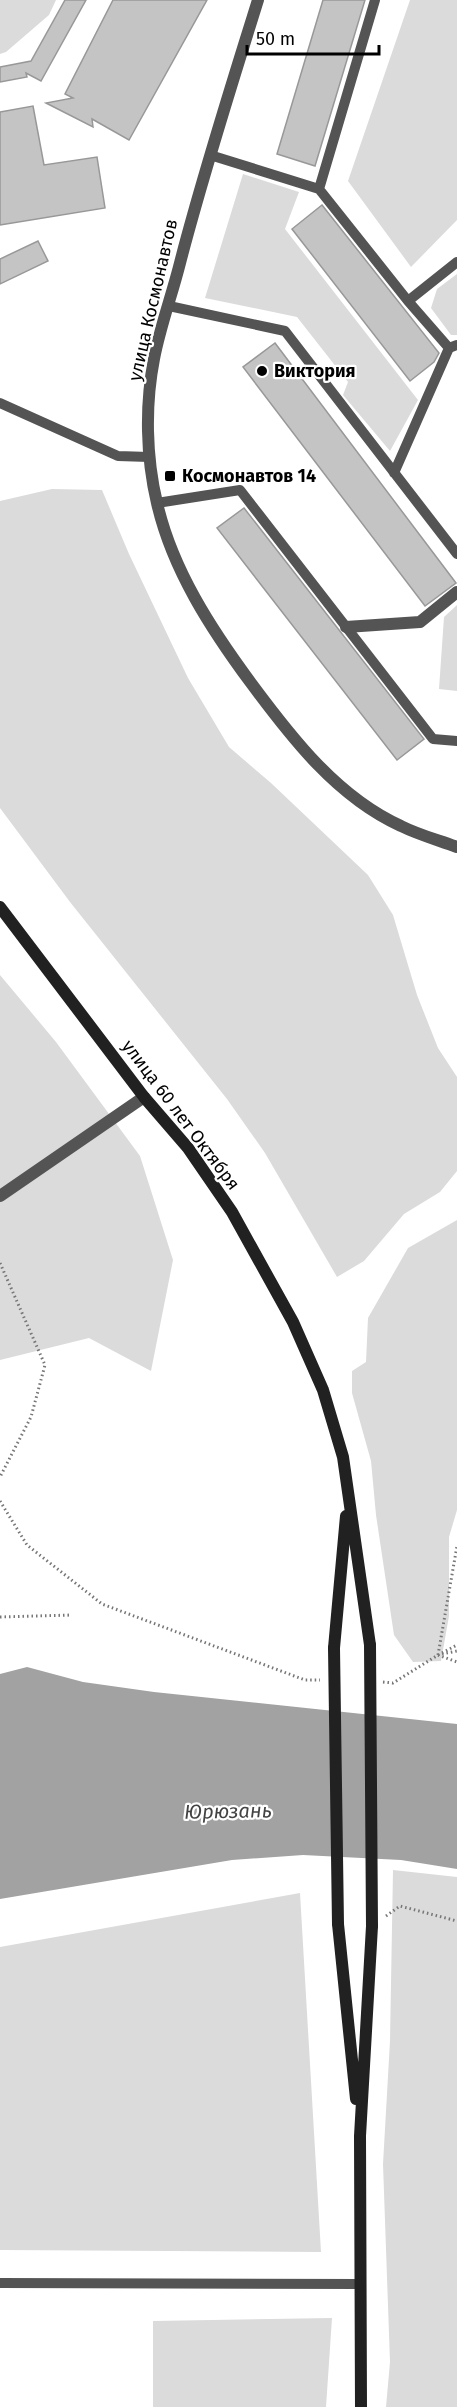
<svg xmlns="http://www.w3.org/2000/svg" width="457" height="2407" font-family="'Fira Sans',sans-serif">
	<rect width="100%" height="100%" fill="#fff"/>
	<path fill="#dbdbdb" d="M0,0H56L49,15L6,52L0,54Z
		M410,0H457V220L411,267L348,181Z
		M243,174L299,192L285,229L418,400L390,451L343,395L348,382L297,317L205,298Z
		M457,274V335H451L431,308L437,289Z
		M52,489L102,490L129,554L188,678L229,747L271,783L368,875L393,915L417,995L438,1048L457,1077V1171L440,1192L404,1214L364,1261L337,1277L265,1153L227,1099L70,902L0,808V501Z
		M457,605V691L439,689L444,617Z
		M0,975L56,1042L140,1156L173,1260L151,1371L89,1338L0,1360Z
		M457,1220V1510L449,1537V1616L441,1661L413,1662L394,1635L376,1515L371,1461L352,1393V1371L366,1362L368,1318L408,1248Z
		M393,1870L457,1877V2407H386L390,2362L383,2164L390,2041Z
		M300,1893L321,2252L0,2250V1947Z
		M332,2318L326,2407H153V2321Z"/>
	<path fill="#a2a2a2" d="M27,1667L83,1682L154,1692L457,1724V1869L401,1860L303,1855L232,1860L0,1899V1674Z"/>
	<path fill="#c4c4c4" stroke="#989898" stroke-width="1.5" d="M65,0H86L41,81L26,73L27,77L0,82V67L31,61Z
		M113,0H207L129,140L92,119L93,127L46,103L73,98L65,94Z
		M323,0H365L315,166L277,154Z
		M33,106L44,165L97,157L105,208L0,225V112Z
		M322,205L439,353L434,362L410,381L292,229Z
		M38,241L48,261L0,284V259Z
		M275,343L456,583L425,606L243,367Z
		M244,508L424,739L397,760L217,528Z"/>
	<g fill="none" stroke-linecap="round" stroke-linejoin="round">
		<path stroke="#767676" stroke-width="3" stroke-dasharray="1.5 3" stroke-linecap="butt" d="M0,1263L45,1365L31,1417L0,1477
			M0,1501L27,1545L102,1604L305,1680H320
			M0,1617L72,1615
			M442,1654L457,1651
			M438,1655L457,1546
			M438,1655L457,1645
			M383,1682L393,1683L438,1655L457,1662
			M386,1916L400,1906L457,1921"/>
		<path stroke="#545454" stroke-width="10" d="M210,155L319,189L375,0
			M319,189L408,301L449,348
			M408,301L457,262
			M169,306L285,331L457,554
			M0,403L118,456L149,457
			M394,473L449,348L457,345
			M157,503L240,490L433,739L457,741
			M0,2283L360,2284"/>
		<path stroke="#545454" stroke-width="12" d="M346,627L420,622L457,592"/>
		<path stroke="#545454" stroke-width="12" d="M0,1196L144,1097"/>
		<path stroke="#545454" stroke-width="12" d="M258,0C231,87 203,174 180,263C172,295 160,327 154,359C145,405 146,457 157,503C172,569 211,629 251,683C291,737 337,797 401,826C419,835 438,840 457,847"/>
		<path stroke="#212121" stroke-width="12" d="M0,907L144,1097L188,1148L232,1212L293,1322L323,1390L343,1457L370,1645
			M334,1648L346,1516
			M338,1924L356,2099
			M361,2407L360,2136L372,1926"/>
		<path stroke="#212121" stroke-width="12" d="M370,1645L372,1926
			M334,1648L338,1924"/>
	</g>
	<g fill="#000" stroke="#fff" stroke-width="2">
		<circle cx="262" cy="371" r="6"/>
		<rect x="164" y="470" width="12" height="12" rx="3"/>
	</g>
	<g text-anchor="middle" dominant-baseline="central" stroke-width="4.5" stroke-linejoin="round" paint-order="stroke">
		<g font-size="18" fill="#000" stroke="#fff">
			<text transform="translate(153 300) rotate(-77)">улица Космонавтов</text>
			<text transform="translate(181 1115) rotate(53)">улица 60 лет Октября</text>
		</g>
		<g font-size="18" font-weight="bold" fill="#000" stroke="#fff" text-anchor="start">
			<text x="274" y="371">Виктория</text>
			<text x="182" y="476">Космонавтов 14</text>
		</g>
		<g font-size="20" font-style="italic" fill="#434343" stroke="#fff">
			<text transform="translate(228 1811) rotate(-1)">Юрюзань</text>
		</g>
	</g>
	<path d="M247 45v9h132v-9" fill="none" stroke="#000000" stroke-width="3"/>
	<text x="256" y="45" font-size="18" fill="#000000" stroke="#ffffff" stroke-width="4.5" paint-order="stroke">50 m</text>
</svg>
